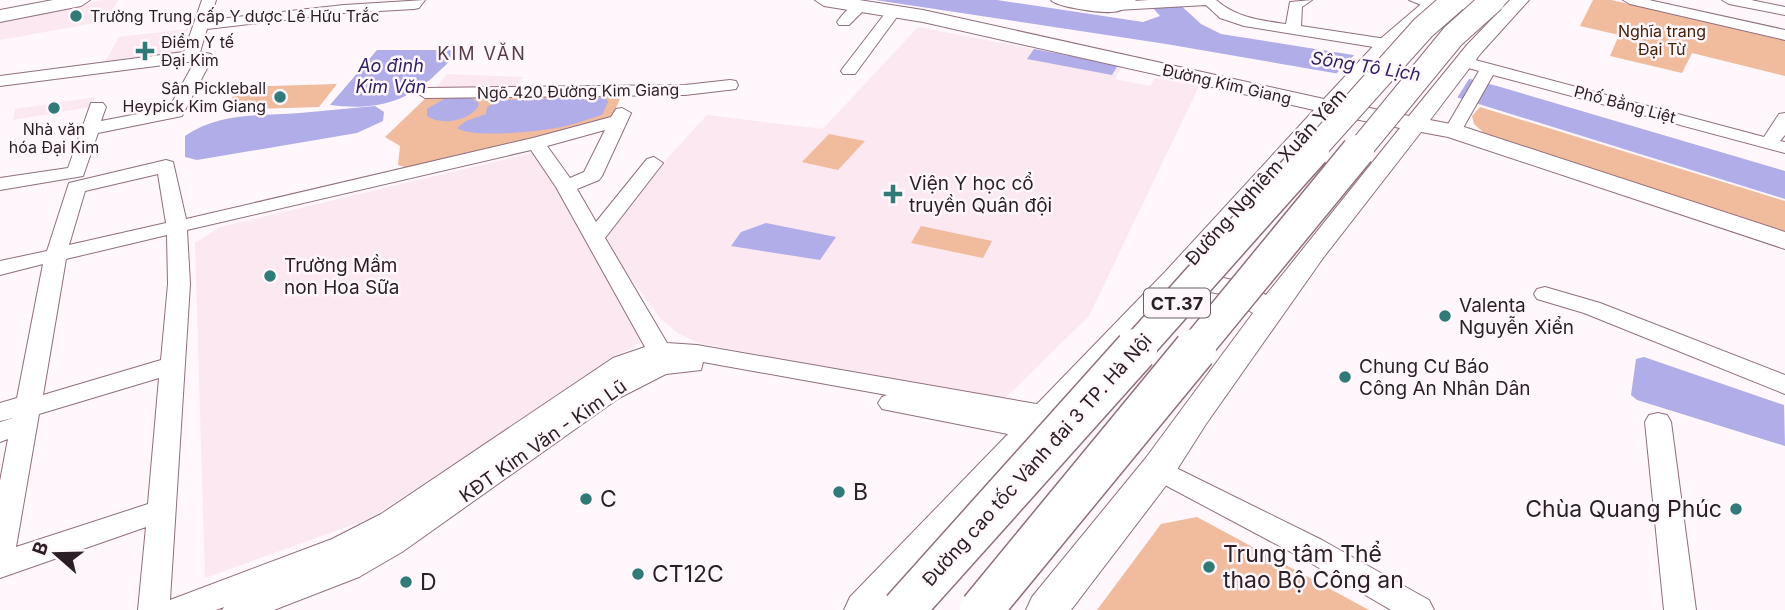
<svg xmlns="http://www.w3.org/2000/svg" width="1785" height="610" font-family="Inter,sans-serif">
	<rect width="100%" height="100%" fill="#fff7fb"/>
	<path fill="#fbe8f0" d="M103,0H118L106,21L0,40V20Z
		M918,27L1122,66L1115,79L1150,86L1155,78L1199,86L1089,316L1001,402L699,343L679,334L661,319L602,240L664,162L707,115L823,129Z
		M188,29L177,56L103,66L119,37Z
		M447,74L523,77L514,90L436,88Z
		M95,97L91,107L13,120L15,109Z
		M536,152L641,341L369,519L205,578L195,243L220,227Z"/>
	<path fill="#f1bb9d" d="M1593,0H1611L1785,39V76L1692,53L1682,73L1610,56L1619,35L1580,26Z
		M337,84L319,107L221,110L242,87Z
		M622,94L611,120L411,169L398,165L400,146L385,137L429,95Z
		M1480,107L1785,201V235L1484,133L1474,124L1472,116Z
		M829,134L865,141L838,170L802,162Z
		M921,226L992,241L983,258L911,243Z
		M1197,517L1369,610H1097L1161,524Z"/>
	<path fill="#b0ade8" d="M875,0H997L1143,22L1160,16L1146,0H1175L1201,24L1221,34L1416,65L1497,86L1785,171V199L1456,97L1398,84L1166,44Z
		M1034,49L1118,65L1112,75L1027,59Z
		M377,50H452L455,54C449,63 440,70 432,78C401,105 370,110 330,105Z
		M468,97L478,102L479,105C470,121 442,126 427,116V109L444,99Z
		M597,97L606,98L608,102L602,115C585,120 567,127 549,129C529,132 472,138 457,128L466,121L486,114L487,107L501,100Z
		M375,106L384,112L383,121L357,133L197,160L185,157V136C220,112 259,116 300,113C325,111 350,108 375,106Z
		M766,223L836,237L820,260L731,246L741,232Z
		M1644,357L1784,405L1785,446L1637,400L1631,395L1636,359Z"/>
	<path fill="#fff7fb" d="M1358,51L1416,62L1471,76L1455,101L1335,75Z"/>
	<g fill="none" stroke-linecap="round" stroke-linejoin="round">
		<g stroke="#906e7e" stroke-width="2">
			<path id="minor" d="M202,0H216L210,20L344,5L425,0L419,8L414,9L344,13L207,29L200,52L211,54L213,57L182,116L98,133L83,176L0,190V178L68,168L91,103H103L106,107L101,121L169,108L195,61L0,86V76L184,52Z
				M1149,0H1216C1237,18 1259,20 1286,24L1290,2L1312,0L1302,7L1301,26L1386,39L1394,44L1386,49L1244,26L1220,18L1206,5L1117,10L1110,6L1117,2Z
				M1409,0H1430L1438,5L1431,9Z
				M1623,0H1649L1785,30V40L1630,4Z
				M1722,0H1751L1785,7V15L1729,4Z
				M860,2L865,3V9L849,25H839L837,22C842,15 851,4 860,2Z
				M895,6L902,10L855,74H843L841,71L843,68L890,7Z
				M1464,57L1764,137L1779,114L1785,113V135L1780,141L1785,142V153L1493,75L1459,135H1447L1444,131L1479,71L1458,65L1456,62Z
				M730,80L736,81L738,85L736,89L685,95L425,98L417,93L425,88L685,85Z
				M622,108L631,113L602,176L599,180L577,189L596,222L647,159L654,157L663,163L605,238L667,343L697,345L1048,406L1057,408L1061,415L1057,422L1043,423L1046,429L1042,436L1033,439L882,409L878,403L882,397L887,395L703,362L701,370L666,374L619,398L402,552L359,577L274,610H222L224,607L216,610H138L146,527L0,578V481L8,439L0,442V422L13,418L0,421V403L17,398L43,264L0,275V261L47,251L69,183L166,160L173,162L186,219L533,138L611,117L616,109ZM605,130L584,172L570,178L547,146ZM531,150L556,187L645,347L613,358L381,514L332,539L170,600L190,284L187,230ZM158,174L166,223L69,245L85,191ZM167,235L168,284L161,360L43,395L66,259ZM159,378L148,504L16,547L39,414Z
				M1545,287L1600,303L1785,375V394L1584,313L1537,299L1534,294L1537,289Z
				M1658,413L1667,415L1671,422L1696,610H1664L1645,422L1649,415Z
				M1158,459L1322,540L1429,600L1434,610H1391L1302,558L1148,476L1144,469L1148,462Z"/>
		</g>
		<g stroke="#906e7e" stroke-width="2">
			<path id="major" d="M53,0H90L81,6L0,22V10Z
				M815,0H859L923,10L1324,99L1379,40L1426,0H1446L1393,48L1345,103L1409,116L1467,45L1510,0H1529L1481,53L1430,120L1461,126L1785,232V249L1448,137L1421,132L1323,258L1206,424L1171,479L1071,610H1026L1032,597L1145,459L1253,313L1221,294L1182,287L891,610H844L850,597L1165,272L1314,110L923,22L824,6ZM1334,115L1400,128L1266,295L1242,282L1196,272Z
				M1051,0H1136C1131,6 1120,12 1111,12C1100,13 1057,7 1051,0Z"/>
		</g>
		<use href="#minor" fill="#fff" fill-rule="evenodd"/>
		<use href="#major" fill="#fff" fill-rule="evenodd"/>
		<g stroke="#906e7e" stroke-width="26" stroke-linecap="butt">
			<path id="highway-bridge-far2" d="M1311,153L1423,28L1455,0
				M1357,153L1453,36L1493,0"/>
		</g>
		<g stroke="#906e7e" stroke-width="35" stroke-linecap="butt">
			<path id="highway-bridge-far1" d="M1134,352L1313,151
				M1193,352L1358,151"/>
		</g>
		<g stroke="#906e7e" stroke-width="45" stroke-linecap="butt">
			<path id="highway-bridge" d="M903,610L1136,350
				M981,610L1195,350"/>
		</g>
		<use href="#highway-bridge-far2" stroke="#fff" stroke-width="24"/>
		<use href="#highway-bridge-far1" stroke="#fff" stroke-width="32"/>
		<use href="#highway-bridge" stroke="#fff" stroke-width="42"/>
	</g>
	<g fill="#307a78" stroke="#fff7fb" stroke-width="2.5">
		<circle cx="76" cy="16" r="7"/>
		<path d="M141.5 40.5h7v7h7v7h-7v7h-7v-7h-7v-7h7z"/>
		<circle cx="280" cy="97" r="7"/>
		<circle cx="54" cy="108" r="7"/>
		<path d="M889.5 183.5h7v7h7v7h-7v7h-7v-7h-7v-7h7z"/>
		<circle cx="270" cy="276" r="7"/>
		<circle cx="1445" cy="316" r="7"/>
		<circle cx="1345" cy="377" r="7"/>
		<circle cx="839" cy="492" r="7"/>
		<circle cx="586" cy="499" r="7"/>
		<circle cx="1736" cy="509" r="7"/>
		<circle cx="1209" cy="567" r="7"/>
		<circle cx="638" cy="574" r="7"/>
		<circle cx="406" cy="582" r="7"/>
	</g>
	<g text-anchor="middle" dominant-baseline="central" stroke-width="5" stroke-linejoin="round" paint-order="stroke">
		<g font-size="16" fill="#2c1e25" stroke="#fff7fb" text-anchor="start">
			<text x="90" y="16">Trường Trung cấp Y dược Lê Hữu Trắc</text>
			<text x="161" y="42">Điểm Y tế<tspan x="161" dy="18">Đại Kim</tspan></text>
			<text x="266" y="88" text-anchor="end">Sân Pickleball<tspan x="266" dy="18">Heypick Kim Giang</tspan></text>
			<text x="54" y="129" text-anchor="middle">Nhà văn<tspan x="54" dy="18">hóa Đại Kim</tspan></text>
		</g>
		<g font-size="16" fill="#472107" stroke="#fff7fb">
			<text x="1662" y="31">Nghĩa trang<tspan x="1662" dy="18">Đại Từ</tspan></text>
		</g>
		<g font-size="16" fill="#2c1e25" stroke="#fff7fb">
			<text transform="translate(1227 84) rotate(13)">Đường Kim Giang</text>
			<text transform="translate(578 91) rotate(-1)">Ngõ 420 Đường Kim Giang</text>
			<text transform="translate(1625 104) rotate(15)">Phố Bằng Liệt</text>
		</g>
		<g font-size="18" letter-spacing="2" fill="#5a3b4a" stroke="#fff7fb">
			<text x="482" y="53">KIM VĂN</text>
		</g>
		<g font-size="18" font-style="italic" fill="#2d1f63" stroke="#fff7fb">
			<text x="391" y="65">Ao đình<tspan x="391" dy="21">Kim Văn</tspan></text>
			<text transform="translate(1366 66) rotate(9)">Sông Tô Lịch</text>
		</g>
		<rect fill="#fff7fb" stroke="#6b5f65" stroke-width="2" x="1144" y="288.5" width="66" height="29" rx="5"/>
		<g font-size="18" font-weight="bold" fill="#2c1e25">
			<text x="1177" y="303">CT.37</text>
		</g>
		<g font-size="19" fill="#2c1e25" stroke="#fff7fb">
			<text transform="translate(1266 177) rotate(-48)">Đường Nghiêm Xuân Yêm</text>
			<text transform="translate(543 441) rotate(-35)">KĐT Kim Văn - Kim Lũ</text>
			<text transform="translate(1037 460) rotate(-48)">Đường cao tốc Vành đai 3 TP. Hà Nội</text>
		</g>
		<g font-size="19" fill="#2c1e25" stroke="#fff7fb" text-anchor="start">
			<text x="909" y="183">Viện Y học cổ<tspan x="909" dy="22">truyền Quân đội</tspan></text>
			<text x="284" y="265">Trường Mầm<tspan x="284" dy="22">non Hoa Sữa</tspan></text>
			<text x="1459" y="305">Valenta<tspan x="1459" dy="22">Nguyễn Xiển</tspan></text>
			<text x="1359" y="366">Chung Cư Báo<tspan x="1359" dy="22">Công An Nhân Dân</tspan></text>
		</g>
		<g font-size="23" fill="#2c1e25" stroke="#fff7fb" text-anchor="start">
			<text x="853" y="492">B</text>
			<text x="600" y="499">C</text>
			<text x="1722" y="509" text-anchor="end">Chùa Quang Phúc</text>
			<text x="1223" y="554">Trung tâm Thể<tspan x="1223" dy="26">thao Bộ Công an</tspan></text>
			<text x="652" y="574">CT12C</text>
			<text x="420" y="582">D</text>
		</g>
	</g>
	<g transform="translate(56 554) rotate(290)" stroke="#fff7fb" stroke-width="5" paint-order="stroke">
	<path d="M0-5L12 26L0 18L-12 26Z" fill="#2c1e25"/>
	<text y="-10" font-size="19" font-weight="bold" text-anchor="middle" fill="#2c1e25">B</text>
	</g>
</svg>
